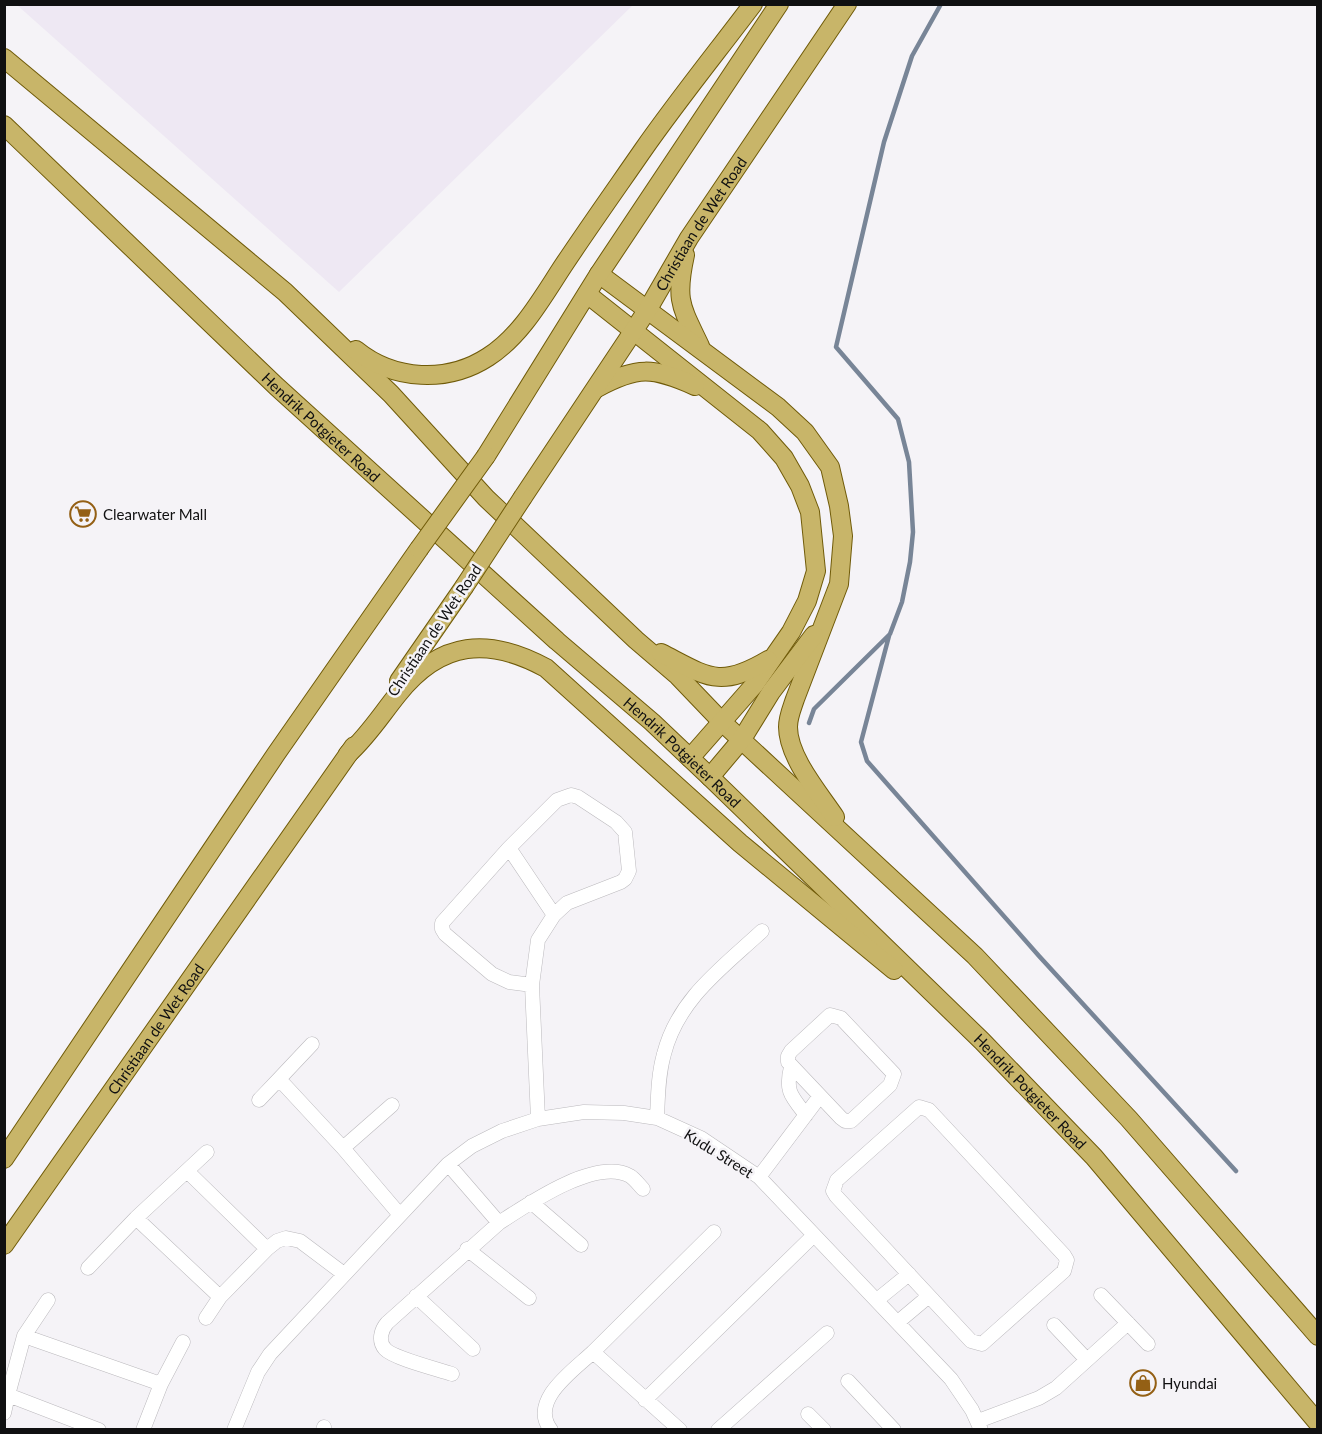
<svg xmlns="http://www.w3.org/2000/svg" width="1322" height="1434" font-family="Lato,sans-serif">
	<rect width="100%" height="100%" fill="#f5f3f7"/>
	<path fill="#eee8f3" d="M17,5H633L339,292Z"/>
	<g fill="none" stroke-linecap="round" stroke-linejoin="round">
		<path stroke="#788597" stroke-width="4.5" d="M889,636L861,742L867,761L1039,956L1236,1171
			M809,723L814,709L890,634L902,602L910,562L913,532L909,462L898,419L836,347L884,142L912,56L941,4"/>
		<g stroke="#bbb9bd" stroke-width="15">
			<path id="minor" d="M509,848L554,915
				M532,985L509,982L492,974L445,934L442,929V923L509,848L557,800L571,795L578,797L616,822L625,832L629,871L625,879L621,882L567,903L554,915L538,940L532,985L538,1119
				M830,1015L841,1018L894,1074L890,1085L851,1121H845L841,1118L788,1062V1056L791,1051Z
				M791,1067C785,1091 791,1096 806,1115
				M279,1079L312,1044
				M259,1100L279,1079L343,1148L400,1215
				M919,1107L929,1110L1064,1255L1067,1260L1064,1271L982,1344L971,1341L836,1196L833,1191L837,1180Z
				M657,1118C658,1097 658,1075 664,1054C678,999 722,968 762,931
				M343,1148L392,1105
				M448,1164L499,1223C528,1204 596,1157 630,1176C635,1179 639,1185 643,1189
				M187,1171L267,1249
				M759,1177L820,1096
				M531,1202L581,1245
				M136,1218L207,1152
				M467,1249L529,1298
				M88,1268L136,1218L220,1297
				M1101,1295L1148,1344
				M416,1296L473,1349
				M877,1300L909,1274
				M206,1318L220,1297L267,1249L277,1241L286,1238L300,1241L344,1274
				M898,1322L929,1296
				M1054,1325L1087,1360
				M24,1336L161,1384
				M452,1374C437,1369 393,1358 385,1349C378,1341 381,1330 387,1323L499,1223
				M848,1381L894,1430
				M8,1395L24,1336L48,1300
				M645,1400L814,1235
				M4,1413L8,1395L99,1430
				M808,1414L824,1430
				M978,1421L1039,1398L1056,1388L1128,1323
				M143,1430L161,1384L183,1342
				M234,1430L258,1372L270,1354L448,1164L472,1146L502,1131L538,1119L584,1112L624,1113L657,1118L701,1138L759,1177L951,1379L972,1410L981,1430
				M323,1430L324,1427
				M551,1430C528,1401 574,1370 593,1352
				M680,1430L593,1352L714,1232
				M718,1430L827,1333"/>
		</g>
		<g stroke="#705b09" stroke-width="20">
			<g id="major">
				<path d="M4,58L285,292L391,394L486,498L636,640L678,676L722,722L975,956L1129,1119L1318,1336"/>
				<path id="s1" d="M4,125L276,386L557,641L652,722L710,777L982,1041L1094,1157L1318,1423"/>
				<path d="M685,255C675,301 681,306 700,346"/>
				<path d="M599,274L778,407L805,432L830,467L839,506L843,536L839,584L795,699C792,708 788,717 788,727C788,757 819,793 835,817"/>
				<path d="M587,294L760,431L784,458L800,486L810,512L816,571L807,601L791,632L755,684L690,758"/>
				<path d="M356,350C394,381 448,383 488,357C521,336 542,298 563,266C589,227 616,189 643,150C678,100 716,53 753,4"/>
				<path d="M597,388C638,366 652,367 695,386"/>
				<path d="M486,456L599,274L779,4"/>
				<path id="s2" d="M523,497L648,309L689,238L847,4"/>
				<path d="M661,653C708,677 719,689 768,660"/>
				<path d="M399,681L464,587"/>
				<path d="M348,754C368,736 381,715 398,694C441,640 489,637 546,668L740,843L894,970"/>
				<path d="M710,777L742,739L771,692L814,635"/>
				<path d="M4,1159L276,754L419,549"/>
				<path id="s3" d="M4,1245L354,746"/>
			</g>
		</g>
		<use href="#minor" stroke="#fff" stroke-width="14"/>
		<use href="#major" stroke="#c8b569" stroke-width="18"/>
		<g stroke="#705b09" stroke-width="20" stroke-linecap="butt">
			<path id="major-bridge" d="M419,549L486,456
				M464,587L523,497"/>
		</g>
		<use href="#major-bridge" stroke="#c8b569" stroke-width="18"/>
	</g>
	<defs>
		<g id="supermarket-ring" transform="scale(1.35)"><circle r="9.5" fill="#f5f3f7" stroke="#946015" stroke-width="1.5"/><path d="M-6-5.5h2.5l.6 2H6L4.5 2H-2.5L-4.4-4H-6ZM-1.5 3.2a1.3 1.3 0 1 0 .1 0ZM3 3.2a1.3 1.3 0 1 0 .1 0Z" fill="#946015"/></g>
		<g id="shop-ring" transform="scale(1.35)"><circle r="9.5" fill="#f5f3f7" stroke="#946015" stroke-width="1.5"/><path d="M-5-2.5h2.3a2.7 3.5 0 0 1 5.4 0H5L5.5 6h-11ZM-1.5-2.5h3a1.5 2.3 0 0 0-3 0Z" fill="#946015"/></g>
	</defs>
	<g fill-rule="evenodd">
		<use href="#supermarket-ring" x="83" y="514"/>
		<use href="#shop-ring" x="1143" y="1383"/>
	</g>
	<g text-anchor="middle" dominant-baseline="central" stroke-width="5" stroke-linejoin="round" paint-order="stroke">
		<g font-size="15" fill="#101011" stroke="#f5f3f7">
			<text stroke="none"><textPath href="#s2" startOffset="326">Christiaan de Wet Road</textPath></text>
			<text stroke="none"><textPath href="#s1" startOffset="438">Hendrik Potgieter Road</textPath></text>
			<text transform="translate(434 630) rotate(-56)">Christiaan de Wet Road</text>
			<text stroke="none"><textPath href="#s1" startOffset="924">Hendrik Potgieter Road</textPath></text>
			<text stroke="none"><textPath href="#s3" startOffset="264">Christiaan de Wet Road</textPath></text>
			<text stroke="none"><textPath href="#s1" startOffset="1410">Hendrik Potgieter Road</textPath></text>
			<text transform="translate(719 1153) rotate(32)">Kudu Street</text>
		</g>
		<g font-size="15" fill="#101011" stroke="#f5f3f7" text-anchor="start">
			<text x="103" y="514">Clearwater Mall</text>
			<text x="1162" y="1383">Hyundai</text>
		</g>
	</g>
	<rect width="1322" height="1434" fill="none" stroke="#101011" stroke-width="12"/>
</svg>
